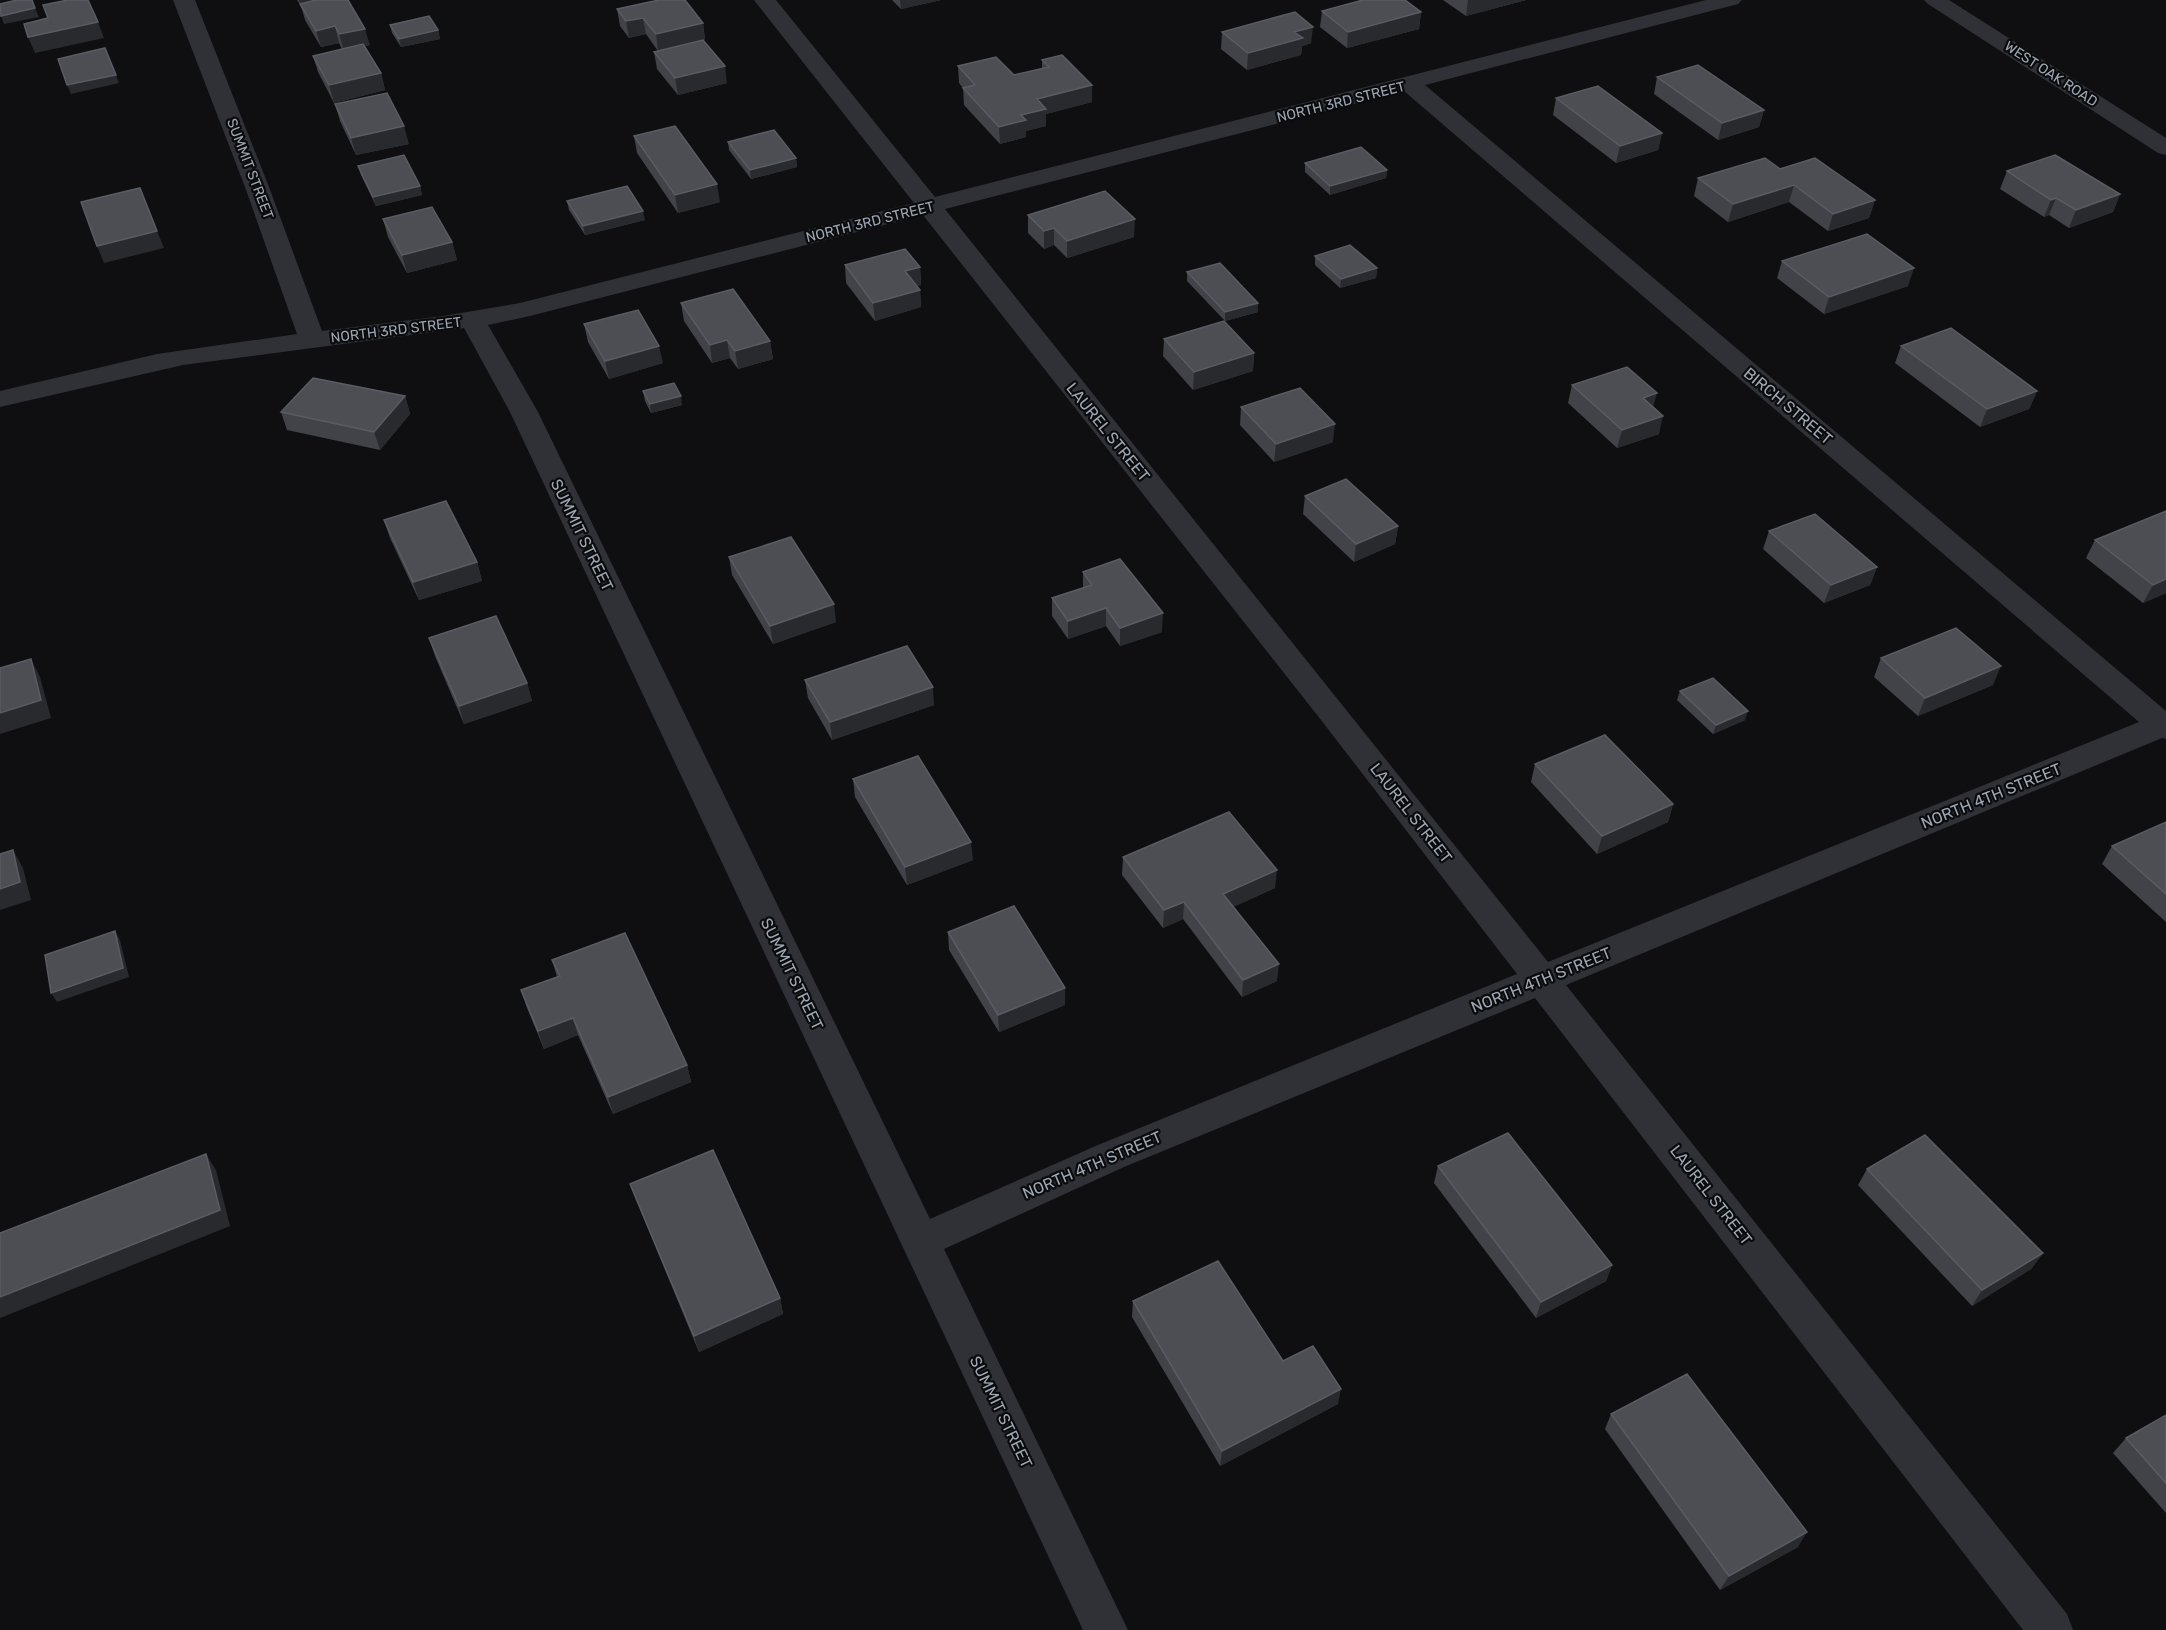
<svg xmlns="http://www.w3.org/2000/svg" width="2166" height="1630" font-family="Rubik,sans-serif">
	<rect width="100%" height="100%" fill="#0f0f11"/>
	<g fill="none" stroke-linecap="round" stroke-linejoin="round">
		<path fill="#303136" fill-rule="evenodd" d="M173,0H195L269,187L322,331L443,316L520,303L914,203L754,0H776L935,197L1706,0H1742L1738,4L1425,85L2166,711V739L2162,738L1566,985L2067,1614L2073,1630H2023L1535,998L1124,1167L944,1249L1128,1630H1083L510,412L464,328L183,365L0,407V391L157,354L297,334L245,187ZM1404,91L2139,722L1548,962L945,209ZM923,215L1321,720L1517,974L1098,1145L930,1219L538,412L488,325L530,316Z"/>
		<path fill="#303136" fill-rule="evenodd" d="M1924,0H1949L2166,138V155L2158,153L1928,4Z"/>
	</g>
	<path fill="#424349" d="M297,0H348L370,45L365,46L381,73L385,90L334,103L318,72L313,56L342,49L339,43L321,47L305,20L301,6Z
		M892,0H941L901,9Z
		M1443,0H1526L1466,16Z
		M617,9L703,23L705,40H704L727,83L678,95L657,69L654,52L658,51L646,34L629,38L620,26Z
		M1322,11L1421,12L1419,29L1347,48L1320,27Z
		M390,25L438,30L440,39L401,47L392,33Z
		M1222,32L1311,43L1302,46L1301,55L1247,70L1221,49Z
		M1042,60L1092,85V102L1046,114V126L1026,131V137L1000,144L964,105L963,88L959,83L958,66L1014,75L1042,69Z
		M1657,77L1764,110L1759,127L1718,140L1654,94Z
		M1556,98L1662,133L1658,150L1616,163L1553,115Z
		M335,104L409,144L356,155L340,121Z
		M634,136L720,202L678,213L637,153Z
		M728,142L796,158L797,167L751,179L729,150Z
		M1305,163L1387,170L1386,178L1330,195L1305,172Z
		M358,166L420,186L422,195L376,206L361,175Z
		M1780,169L1875,200L1869,218L1828,231L1789,202L1728,222L1694,196L1698,178Z
		M2007,171L2120,194L2113,212L2069,228L2049,215L2044,217L2000,189Z
		M567,201L645,220L585,235L569,210Z
		M1028,215L1134,237L1067,258L1054,245L1044,249L1028,233Z
		M383,219L452,242L457,260L407,273L388,237Z
		M1315,256L1377,268L1376,278L1340,288L1315,265Z
		M1782,261L1908,286L1824,314L1777,278Z
		M845,265L920,267L921,285L917,286L920,290L921,307L875,321L846,283Z
		M1187,272L1258,312L1225,321L1187,281Z
		M681,303L770,341L773,359L738,369L730,358L712,363L684,321Z
		M584,324L663,363L609,379L588,342Z
		M1164,339L1254,353L1253,371L1193,390L1163,356Z
		M1901,346L2037,391L2029,409L1980,427L1895,363Z
		M1572,385L1659,434L1617,448L1568,403Z
		M643,391L682,405L651,413L645,401Z
		M405,396L410,414L380,450L287,430L281,412Z
		M1241,407L1333,442L1274,462L1240,425Z
		M1305,496L1398,526L1395,544L1354,562L1303,514Z
		M384,520L477,562L482,581L419,600L390,538Z
		M1769,531L1877,567L1870,585L1824,603L1763,549Z
		M2095,540L2166,593L2143,603L2086,558Z
		M729,557L836,622L773,644L732,575Z
		M1083,572L1162,632L1120,646L1106,626L1068,639L1052,616V598L1083,588Z
		M429,638L527,683L532,701L464,724L435,656Z
		M1881,658L1993,685L1918,716L1874,677Z
		M805,680L934,705L832,740L808,698Z
		M1680,691L1745,720L1713,734L1677,700Z
		M1535,764L1673,804L1668,822L1597,854L1531,782Z
		M853,779L973,860L907,885L855,797Z
		M2166,822V922L2102,864L2112,846Z
		M1123,857L1275,888L1233,907L1277,981L1242,997L1183,919L1163,928L1122,875Z
		M948,932L1065,988V1005L999,1032L949,950Z
		M552,960L687,1065L691,1082L613,1114L578,1035L544,1049L527,1008L521,990L557,977Z
		M1438,1166L1612,1265L1606,1281L1536,1318L1434,1183Z
		M1867,1169L2043,1253L2031,1269L1972,1306L1858,1185Z
		M630,1184L780,1298L783,1314L699,1352L636,1200Z
		M1133,1301L1283,1361L1338,1404L1220,1466L1132,1317Z
		M1611,1414L1798,1547L1720,1590L1605,1429Z
		M2166,1415V1513L2113,1453L2126,1438Z"/>
	<path fill="#292a2e" d="M299,0H329L300,4L301,6Z
		M900,0H941L901,9Z
		M1468,0H1526L1466,16Z
		M35,8L39,17L4,24L1,16Z
		M1421,12L1419,29L1347,48L1348,32Z
		M643,18L646,34L629,38L626,21Z
		M98,22L104,38L35,53L28,37Z
		M703,23L705,40L658,51L656,34Z
		M335,26L339,43L321,47L316,31Z
		M1313,27L1311,43L1302,46L1301,55L1247,70L1248,53L1294,32Z
		M365,29L370,45L344,51L339,34Z
		M438,30L440,39L401,47L399,39Z
		M725,66L727,83L678,95L675,78Z
		M381,73L385,90L334,103L329,85Z
		M116,75L119,83L71,94L67,85Z
		M1092,85V102L1046,114V126L1026,131V137L1000,144L999,127L1021,115L1037,99Z
		M1764,110L1759,127L1718,140L1722,123Z
		M404,126L409,144L356,155L351,138Z
		M1662,133L1658,150L1616,163L1620,146Z
		M796,158L797,167L751,179L750,170Z
		M1387,170L1386,178L1330,195V186Z
		M717,184L720,202L678,213L675,195Z
		M1794,185L1789,202L1728,222L1733,204Z
		M420,186L422,195L376,206L373,197Z
		M2120,194L2113,212L2069,228L2076,210Z
		M2056,198L2049,215L2044,217L2051,200Z
		M1875,200L1869,218L1828,231L1833,214Z
		M643,211L645,220L585,235L583,226Z
		M1135,219L1134,237L1067,258V241Z
		M1054,228V245L1044,249V231Z
		M157,231L164,248L104,263L97,246Z
		M452,242L457,260L407,273L402,255Z
		M920,267L921,285L907,289L905,271Z
		M1377,268L1376,278L1340,288L1341,279Z
		M1914,268L1908,286L1824,314L1829,297Z
		M920,290L921,307L875,321L873,303Z
		M1258,303V312L1225,321V312Z
		M727,340L730,358L712,363L710,345Z
		M770,341L773,359L738,369L735,351Z
		M659,346L663,363L609,379L605,361Z
		M1254,353L1253,371L1193,390L1194,372Z
		M2037,391L2029,409L1980,427L1987,409Z
		M1657,393L1652,411L1643,398Z
		M405,396L410,414L380,450L374,432Z
		M681,396L682,405L651,413L650,404Z
		M1663,416L1659,434L1617,448L1622,430Z
		M1335,424L1333,442L1274,462L1276,444Z
		M1398,526L1395,544L1354,562L1356,544Z
		M477,562L482,581L419,600L413,582Z
		M1877,567L1870,585L1824,603L1831,585Z
		M2166,579V593L2143,603L2153,585Z
		M834,604L836,622L773,644L770,626Z
		M1106,608V626L1068,639V621Z
		M1163,613L1162,632L1120,646V628Z
		M31,659L40,677L51,718L0,734V713Z
		M2001,666L1993,685L1918,716L1925,698Z
		M527,683L532,701L464,724L459,706Z
		M933,687L934,705L832,740L830,722Z
		M1748,711L1745,720L1713,734L1716,725Z
		M1673,804L1668,822L1597,854L1602,836Z
		M971,842L973,860L907,885L905,867Z
		M13,850L23,868L31,900L0,910V889Z
		M1277,870L1275,888L1222,912L1223,894Z
		M1184,902L1183,919L1163,928L1164,910Z
		M115,931L120,940L129,977L57,1002L51,993Z
		M1279,964L1277,981L1242,997L1243,980Z
		M1065,988V1005L999,1032L998,1015Z
		M573,1018L578,1035L544,1049L538,1031Z
		M687,1065L691,1082L613,1114L608,1097Z
		M206,1154L216,1170L230,1226L0,1318V1297Z
		M2043,1253L2031,1269L1972,1306L1982,1290Z
		M1612,1265L1606,1281L1536,1318L1541,1302Z
		M780,1298L783,1314L699,1352L694,1336Z
		M1341,1389L1338,1404L1220,1466L1222,1451Z
		M1807,1532L1798,1547L1720,1590L1729,1576Z"/>
	<path fill="#4c4e54" stroke="#595c63" stroke-width="1.5" d="M17,0H32L35,8L1,16L0,4Z
		M68,0H88L98,22L28,37L24,24L48,18L43,5Z
		M316,0H348L365,29L339,34L335,26L316,31L300,4Z
		M659,0H685L703,23L656,34L643,18L626,21L617,9Z
		M1363,0H1405L1421,12L1348,32L1322,11Z
		M1295,12L1313,27L1294,32L1303,38L1248,53L1222,32Z
		M429,16L438,30L399,39L390,25Z
		M703,40L725,66L675,78L654,52Z
		M363,44L381,73L329,85L313,56Z
		M105,48L116,75L67,85L58,59Z
		M1062,55L1092,85L1037,99L1046,109L1021,115L1026,120L999,127L963,88L975,85L958,66L996,57L1014,75L1049,67L1042,60Z
		M1698,65L1764,110L1722,123L1657,77Z
		M1598,86L1662,133L1620,146L1556,98Z
		M387,93L404,126L351,138L335,104Z
		M675,126L717,184L675,195L634,136Z
		M774,130L796,158L750,170L728,142Z
		M1361,147L1387,170L1330,186L1305,163Z
		M404,155L420,186L373,197L358,166Z
		M2055,155L2120,194L2076,210L2056,198L2051,200L2007,171Z
		M1765,158L1780,169L1815,158L1875,200L1833,214L1794,185L1733,204L1698,178Z
		M627,186L643,211L583,226L567,201Z
		M140,188L157,231L97,246L81,202Z
		M1105,191L1135,219L1067,241L1054,228L1044,231L1028,215Z
		M432,207L452,242L402,255L383,219Z
		M1867,234L1914,268L1829,297L1782,261Z
		M1350,245L1377,268L1341,279L1315,256Z
		M905,249L920,267L905,271L920,290L873,303L845,265Z
		M1220,263L1258,303L1225,312L1187,272Z
		M733,289L770,341L735,351L727,340L710,345L681,303Z
		M638,310L659,346L605,361L584,324Z
		M1224,321L1254,353L1194,372L1164,339Z
		M1951,328L2037,391L1987,409L1901,346Z
		M1627,367L1657,393L1643,398L1663,416L1622,430L1572,385Z
		M313,378L405,396L374,432L281,412Z
		M674,383L681,396L650,404L643,391Z
		M1300,388L1335,424L1276,444L1241,407Z
		M1346,479L1398,526L1356,544L1305,496Z
		M446,501L477,562L413,582L384,520Z
		M2166,511V579L2153,585L2095,540Z
		M1815,514L1877,567L1831,585L1769,531Z
		M791,537L834,604L770,626L729,557Z
		M1120,559L1163,613L1120,628L1106,608L1068,621L1052,598L1092,585L1083,572Z
		M496,616L527,683L459,706L429,638Z
		M1956,628L2001,666L1925,698L1881,658Z
		M907,646L933,687L830,722L805,680Z
		M31,659L41,700L0,713V668Z
		M1713,678L1748,711L1716,725L1680,691Z
		M1605,735L1673,804L1602,836L1535,764Z
		M918,756L971,842L905,867L853,779Z
		M1229,812L1277,870L1223,894L1279,964L1243,980L1184,902L1164,910L1123,857Z
		M2166,822V894L2112,846Z
		M13,850L20,882L0,889V854Z
		M1014,906L1065,988L998,1015L948,932Z
		M115,931L123,968L51,993L45,955Z
		M625,933L687,1065L608,1097L573,1018L538,1031L521,990L560,976L552,960Z
		M1508,1133L1612,1265L1541,1302L1438,1166Z
		M1925,1135L2043,1253L1982,1290L1867,1169Z
		M713,1150L780,1298L694,1336L630,1184Z
		M206,1154L220,1210L0,1297V1233Z
		M1218,1261L1283,1361L1313,1346L1341,1389L1222,1451L1133,1301Z
		M1687,1374L1807,1532L1729,1576L1611,1414Z
		M2166,1415V1483L2126,1438Z"/>
	<g text-anchor="middle" dominant-baseline="central" stroke-width="4.5" stroke-linejoin="round" paint-order="stroke">
		<g font-size="14" fill="#9fa6b3" stroke="#0a0b0c">
			<text transform="translate(2051 74) rotate(33)">WEST OAK ROAD</text>
			<text transform="translate(1341 102) rotate(-14)">NORTH 3RD STREET</text>
			<text transform="translate(250 169) rotate(69)">SUMMIT STREET</text>
			<text transform="translate(870 222) rotate(-14)">NORTH 3RD STREET</text>
			<text transform="translate(396 330) rotate(-7)">NORTH 3RD STREET</text>
		</g>
		<g font-size="16" fill="#9fa6b3" stroke="#0a0b0c">
			<text transform="translate(1788 406) rotate(40)">BIRCH STREET</text>
			<text transform="translate(1108 432) rotate(51)">LAUREL STREET</text>
			<text transform="translate(582 535) rotate(64)">SUMMIT STREET</text>
			<text transform="translate(1991 796) rotate(-22)">NORTH 4TH STREET</text>
			<text transform="translate(1411 813) rotate(52)">LAUREL STREET</text>
			<text transform="translate(792 974) rotate(64)">SUMMIT STREET</text>
			<text transform="translate(1541 980) rotate(-22)">NORTH 4TH STREET</text>
			<text transform="translate(1092 1165) rotate(-23)">NORTH 4TH STREET</text>
			<text transform="translate(1711 1195) rotate(52)">LAUREL STREET</text>
			<text transform="translate(1001 1412) rotate(64)">SUMMIT STREET</text>
		</g>
	</g>
</svg>
